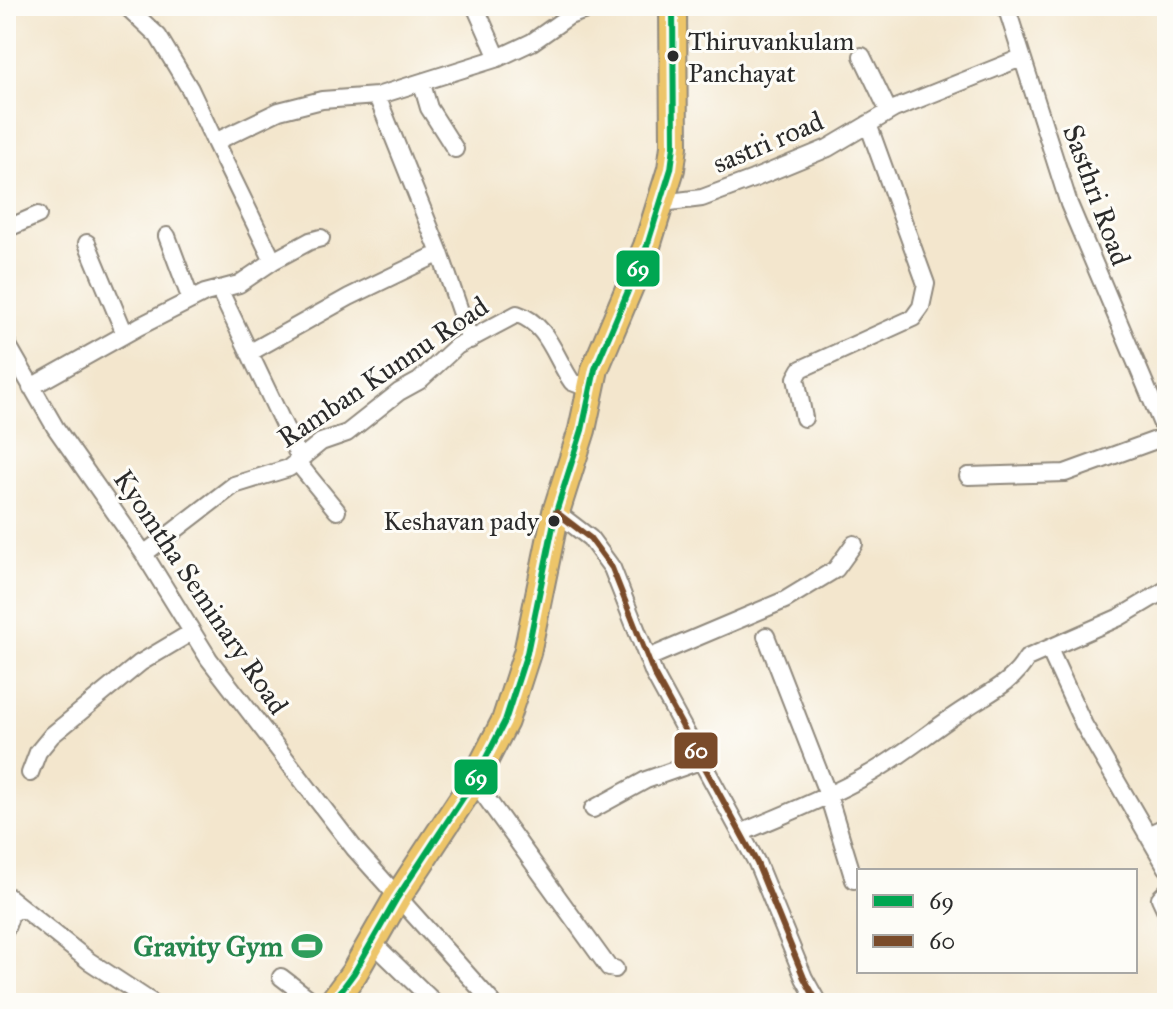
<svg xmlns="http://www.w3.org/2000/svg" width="1173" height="1009" font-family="'IM FELL Great Primer',serif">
	<rect width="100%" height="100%" fill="#fdfcf7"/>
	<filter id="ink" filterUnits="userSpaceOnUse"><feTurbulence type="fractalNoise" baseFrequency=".0125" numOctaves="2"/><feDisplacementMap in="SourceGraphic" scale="16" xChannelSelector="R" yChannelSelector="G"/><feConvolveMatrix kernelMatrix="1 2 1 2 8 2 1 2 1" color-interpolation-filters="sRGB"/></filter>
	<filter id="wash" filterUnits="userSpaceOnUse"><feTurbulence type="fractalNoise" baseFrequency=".006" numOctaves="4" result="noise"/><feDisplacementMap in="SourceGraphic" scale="32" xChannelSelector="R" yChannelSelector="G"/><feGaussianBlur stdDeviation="1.8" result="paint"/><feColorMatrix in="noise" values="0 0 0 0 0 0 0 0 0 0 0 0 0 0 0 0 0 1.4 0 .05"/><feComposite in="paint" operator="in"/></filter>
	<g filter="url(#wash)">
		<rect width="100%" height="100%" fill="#f3e6cd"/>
	</g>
	<g filter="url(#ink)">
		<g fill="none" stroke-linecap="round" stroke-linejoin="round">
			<g stroke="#8f887c" stroke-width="20">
				<path id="minor" d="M126,6L158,36L190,89L215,142L279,111L322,100L377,96L498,58L532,42L569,16L597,6
					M475,6L498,58
					M862,56L889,112
					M422,84L429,108L455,149
					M377,96L440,253
					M662,203L702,198L753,179L828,148L894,109L1021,58
					M6,229L38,215
					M167,236L191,300
					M87,243L125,334
					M273,261L310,241L321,238
					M219,289L300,459
					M6,342L55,427L144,554L209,659L354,848L493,1003
					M249,353L349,297L440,253L470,340
					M31,387L140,326L205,293L239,284L273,261L215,142
					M804,418L796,378L801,369L913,318L921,307L926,284L868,124
					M297,462L337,511
					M968,476L1065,473L1167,436L1069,204L1006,6
					M556,512L590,538L612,568L654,674L757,863L804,978L818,1003
					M144,554L234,485L289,468L321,442L347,433L399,392L419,381L457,346L517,314C548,324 555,358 572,382L590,389
					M766,636L828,795L854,880
					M1049,649L1084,725L1167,868
					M648,658L785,600L836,569L854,544
					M30,773L38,752L52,735L140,663L192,632
					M474,781L609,968L615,969
					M593,809L646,780L700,761
					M741,833C782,815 825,799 864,777C901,757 931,730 966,708C988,693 1013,683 1027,658L1120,617L1167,589
					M1147,835L1167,826
					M1167,891L1160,898L1167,913
					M6,895L89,961L153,1003
					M6,928L11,914L21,908
					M372,942L435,1003
					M281,977L315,1003"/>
			</g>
			<g stroke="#8f887c" stroke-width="30">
				<path id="trunk" d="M332,1003L354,973L397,898L474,781L505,721L527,653L556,512L582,430L595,369L647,246L671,169L674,146L673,6"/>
			</g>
			<use href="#minor" stroke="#fff" stroke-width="16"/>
			<use href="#trunk" stroke="#edc569" stroke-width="26"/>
			<g stroke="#fdfcf7" stroke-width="12">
				<path id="bus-1" d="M332,1003L354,973L397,898L474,781L505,721L527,653L556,512L582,430L595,369L647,246L671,169L674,146L673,6"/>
			</g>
			<g stroke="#fdfcf7" stroke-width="12">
				<path id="bus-2" d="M556,512L590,538L612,568L654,674L757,863L804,978L818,1003"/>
			</g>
			<use href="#bus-1" stroke="#00a651" stroke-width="6"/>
			<use href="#bus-2" stroke="#7a4b2a" stroke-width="6"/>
		</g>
	</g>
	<defs>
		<g id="stadium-bare" transform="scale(2.4)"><path d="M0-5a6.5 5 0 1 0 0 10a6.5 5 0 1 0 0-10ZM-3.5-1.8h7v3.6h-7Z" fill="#2e9e5b" stroke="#fdfcf7" stroke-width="2.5" paint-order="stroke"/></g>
	</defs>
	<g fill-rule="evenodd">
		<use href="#stadium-bare" x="307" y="946"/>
	</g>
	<g fill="#2b2b2b" stroke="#fdfcf7" stroke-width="3">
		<circle cx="673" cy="56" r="7"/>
		<circle cx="554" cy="521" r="7"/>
	</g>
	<g text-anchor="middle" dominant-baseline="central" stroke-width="6" stroke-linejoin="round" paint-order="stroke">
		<g font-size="26" fill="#2b2b2b" stroke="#fdfcf7" text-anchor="start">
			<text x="688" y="41">Thiruvankulam<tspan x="688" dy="32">Panchayat</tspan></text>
			<text x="539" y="521" text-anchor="end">Keshavan pady</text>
		</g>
		<g font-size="28" fill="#2b2b2b" stroke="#fdfcf7">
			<text transform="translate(768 142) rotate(-23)">sastri road</text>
			<text transform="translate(1097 195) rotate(70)">Sasthri Road</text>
			<text transform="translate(383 372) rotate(-34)">Ramban Kunnu Road</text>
			<text transform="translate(201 592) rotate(56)">Kyomtha Seminary Road</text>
		</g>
		<g font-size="28" font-weight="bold" fill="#27864d" stroke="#fdfcf7" text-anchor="end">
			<text x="283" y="946">Gravity Gym</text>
		</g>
	</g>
	<g stroke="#fdfcf7" stroke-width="3">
		<rect x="615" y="249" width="46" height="39" rx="8" fill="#00a651"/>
		<rect x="673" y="731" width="46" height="39" rx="8" fill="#7a4b2a"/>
		<rect x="453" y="758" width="46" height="38" rx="8" fill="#00a651"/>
	</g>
	<g font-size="22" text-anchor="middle" font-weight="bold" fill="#fff">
		<text x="638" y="276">69</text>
		<text x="696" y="758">60</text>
		<text x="476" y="785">69</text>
	</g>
	<rect width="1173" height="1009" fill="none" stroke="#fdfcf7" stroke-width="32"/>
	<rect x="857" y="869" width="280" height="104" fill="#fdfcf7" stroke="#a9a8a5" stroke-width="2"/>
	<rect x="873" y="895" width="40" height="12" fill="#00a651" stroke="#a9a8a5" stroke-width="2"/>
	<text x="929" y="909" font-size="24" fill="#2b2b2b">69</text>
	<rect x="873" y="935" width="40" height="12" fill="#7a4b2a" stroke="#a9a8a5" stroke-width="2"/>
	<text x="929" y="949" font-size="24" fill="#2b2b2b">60</text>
</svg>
